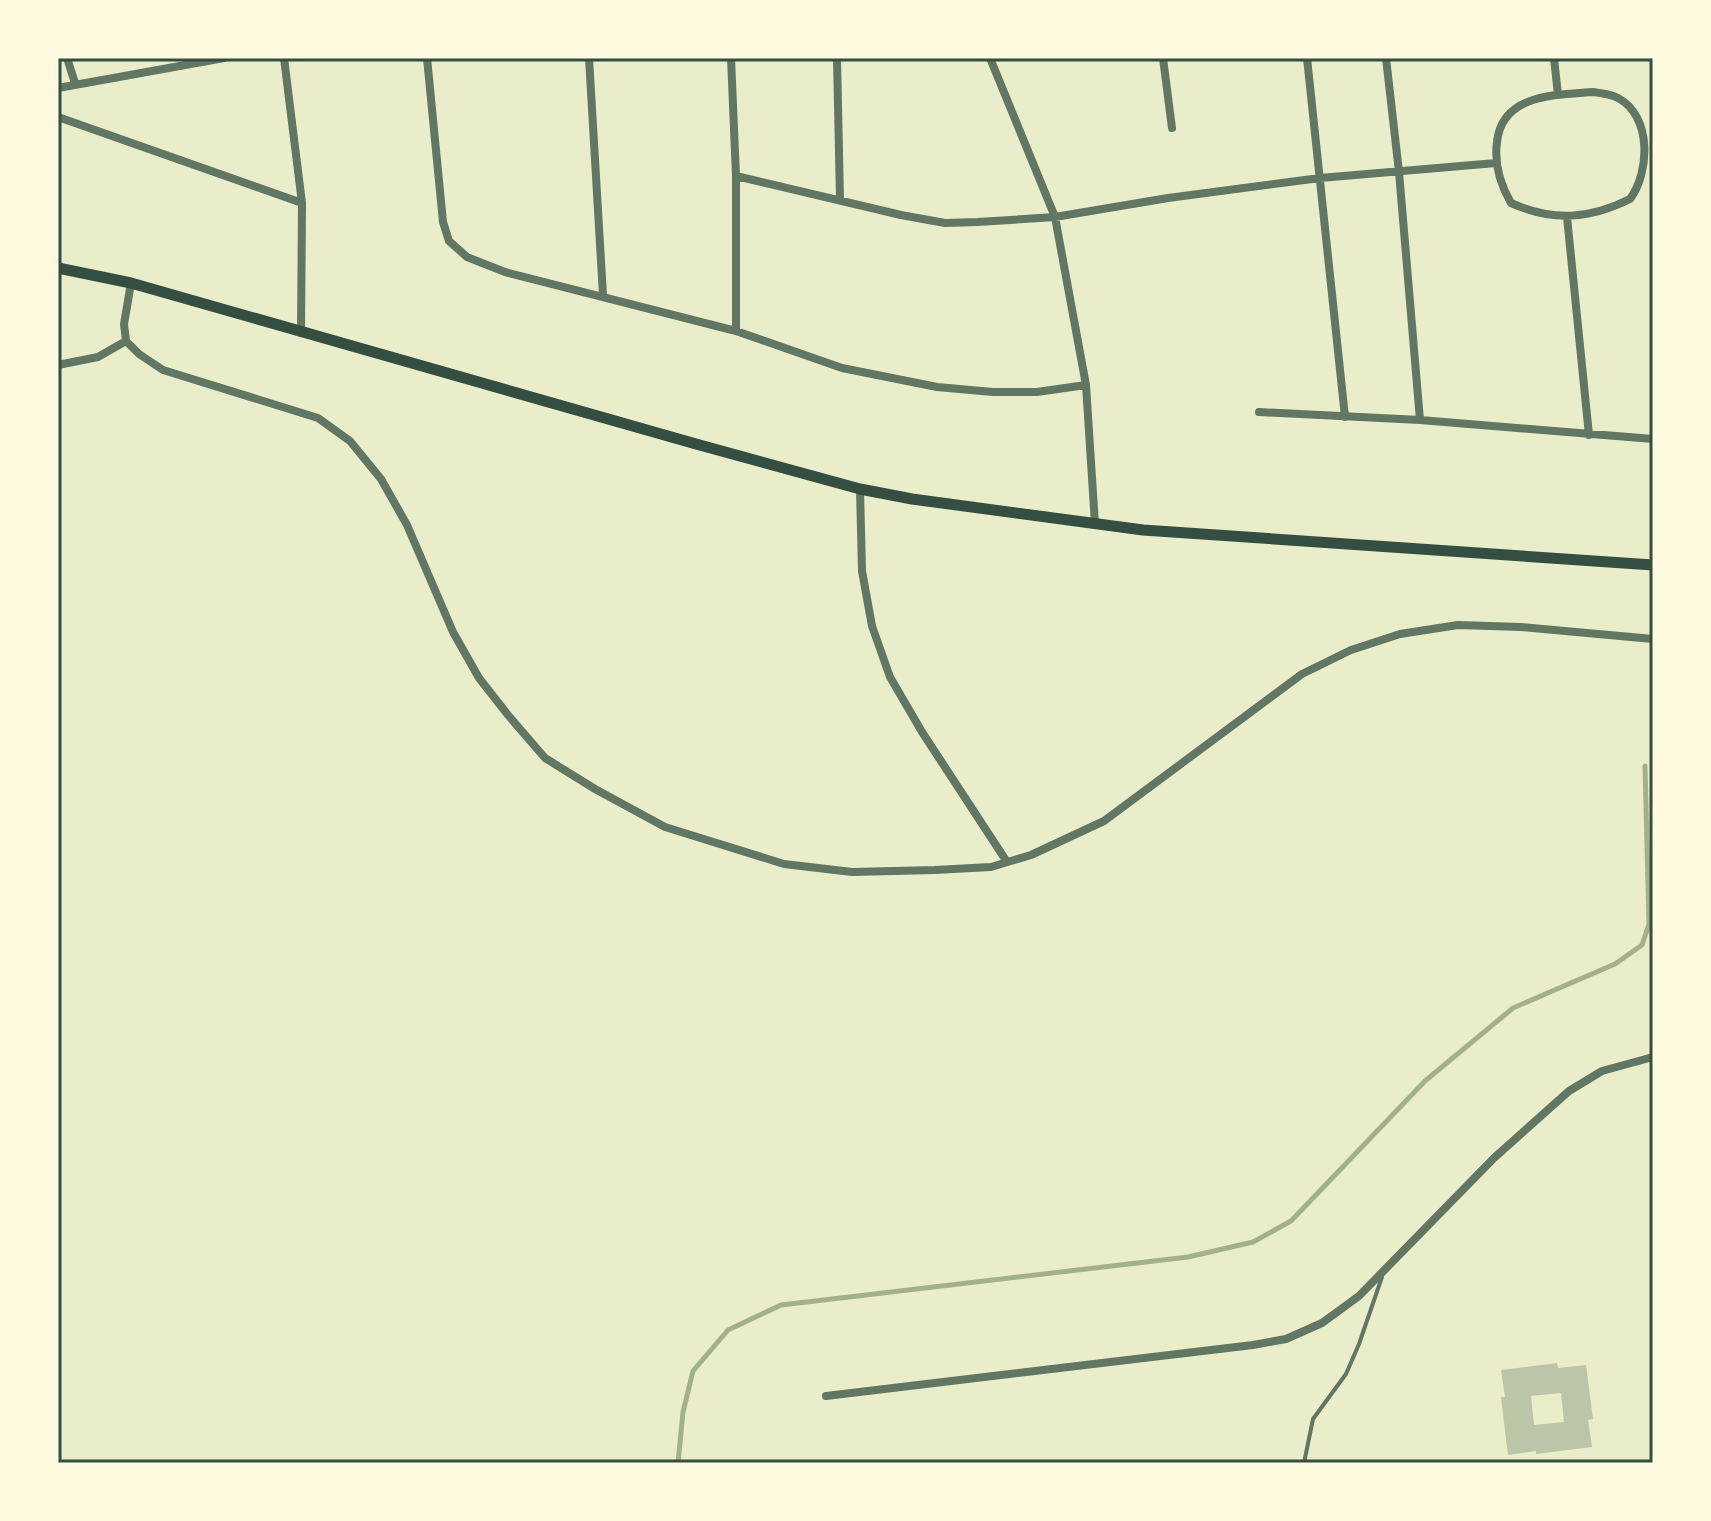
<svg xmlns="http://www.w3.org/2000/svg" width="1711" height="1521" font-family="'Fira Sans',sans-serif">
	<rect width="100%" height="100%" fill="#e9edc9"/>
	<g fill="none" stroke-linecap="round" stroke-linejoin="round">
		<path stroke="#a3b18a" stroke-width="5" d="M678,1463L683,1412L693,1371L728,1330L781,1305L1188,1257L1253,1242L1291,1221L1425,1081L1513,1008L1615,964L1642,945L1649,924L1645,766"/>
	</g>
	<path fill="#bcc5a7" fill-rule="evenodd" d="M1557,1363L1558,1368L1586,1365L1593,1419L1588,1420L1592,1447L1536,1454V1451L1508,1455L1501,1397H1505L1501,1370ZM1561,1393L1564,1422L1534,1425L1531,1396Z"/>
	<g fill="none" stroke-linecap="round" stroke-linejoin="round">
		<path stroke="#617663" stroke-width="4" d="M1304,1463L1313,1419L1346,1374L1359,1344L1382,1277"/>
		<path stroke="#617663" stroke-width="8" d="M67,58L75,83
			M284,58L302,203L301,333
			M427,58L443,222L449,241L467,257L505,272L736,331L842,368L937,387L993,392H1037L1086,385
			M589,58L603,295
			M731,58L736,176V331
			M837,58L840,200
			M990,58L1055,217L1086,385L1095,524
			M1163,58L1172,128
			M1307,58L1345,417
			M1386,58L1399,172L1420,420
			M1554,58L1558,95
			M58,88L224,58
			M1593,92C1602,93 1610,94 1618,98C1652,116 1650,172 1630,199C1590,219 1553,222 1511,203C1500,184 1494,164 1497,142C1502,94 1555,95 1593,92Z
			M58,117L302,203
			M736,176L901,215L945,223L978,222L1055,217L1168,198L1320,178L1496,163
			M1567,217L1589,435
			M131,283L124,324L126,341L139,354L163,370L318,418L350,441L381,479L407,525L453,632L479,678L508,715L545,758L595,789L665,827L784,864L852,872L935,870L991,867L1031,855L1104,821L1302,674L1351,650L1400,634L1458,625L1521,627L1653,639
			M58,365L98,357L126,341
			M1259,412L1420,420L1653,439
			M860,489L862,571L872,626L890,677L922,732L1007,862
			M826,1396L1253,1345L1286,1339L1322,1323L1359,1296L1494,1158L1569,1091L1602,1071L1653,1057"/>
		<path stroke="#344e41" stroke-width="11" d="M58,268L131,283L696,444L860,489L912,499L1143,530L1653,565"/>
	</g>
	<rect width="1711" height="1521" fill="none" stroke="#fefae0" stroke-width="120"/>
	<rect x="60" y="60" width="1591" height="1401" fill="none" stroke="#344e41" stroke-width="3"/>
</svg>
